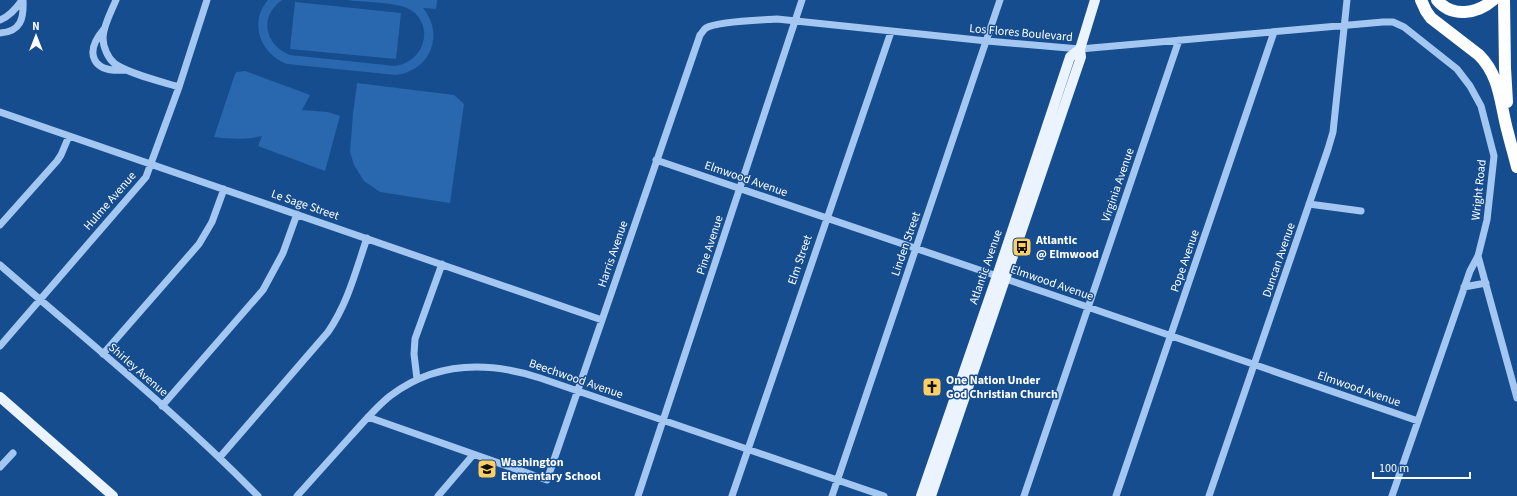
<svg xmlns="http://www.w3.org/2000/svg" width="1517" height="496" font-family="'Source Sans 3',sans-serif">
	<rect width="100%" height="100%" fill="#164d8f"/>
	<path fill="#2967ae" d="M268,0H282C259,16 264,45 290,55L395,66C426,62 436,22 407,8C393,2 362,2 346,0H437L436,9L423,8C445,35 430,71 396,75L287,64C261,54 248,23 268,0Z
		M295,2L401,13L396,59L290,49Z
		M245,71L310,95L302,110L328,112L340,116L325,171L258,146L262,136C245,140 231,139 214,137L235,74L237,72Z
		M357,83L454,95L464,104L450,203L380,192L364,181L354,165L350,152L353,114Z"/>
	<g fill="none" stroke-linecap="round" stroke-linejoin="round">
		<path stroke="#a3c7f0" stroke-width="7" d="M116,0C111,12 103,26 103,38C103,47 108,58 114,63C126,73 163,82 179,87
			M0,20C10,16 16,9 22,0
			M104,29C83,54 93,73 126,70
			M0,33C21,32 24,18 23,0
			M0,112L602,320
			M656,160L1047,293L1418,421
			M1309,204L1361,211
			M0,225L57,161L61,155L69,136
			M0,265C87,341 177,413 258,496
			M1464,287L1486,283
			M0,346L146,177L179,87L207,0
			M103,354L199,244L212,222L224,189
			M417,379L414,354L415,339L442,264
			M162,406L263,290L283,253L297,214
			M368,417L547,480L700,35C702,33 704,29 706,28C717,21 763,20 777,19L987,41L1080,49L1383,22H1393L1404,27L1457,69L1470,86L1481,106L1494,156L1487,220L1478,256L1517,398
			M220,457L328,332C348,303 356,270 367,238
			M0,467L13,453
			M297,496C315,476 332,457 350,437C363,423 375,408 390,396C436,361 488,361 540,378L884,496
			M438,496L473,455
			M638,496L802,0
			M732,496L891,32
			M832,496L1000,0
			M1024,496L1179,40
			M1116,496L1274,32
			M1209,496L1328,149L1333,132L1347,0
			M1392,496L1470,271L1478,256"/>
		<path stroke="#ebf3ff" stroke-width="10" d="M0,397L113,496
			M921,496L997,276L1070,57L1080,49
			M931,496L1081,57L1080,49L1095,0"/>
		<path stroke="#fff" stroke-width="12" d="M1421,0L1426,11L1431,18L1479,55C1501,77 1500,105 1508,133C1511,145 1514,155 1517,167
			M1437,0C1452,18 1477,14 1493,0
			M1504,0L1505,68L1507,102"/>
	</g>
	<defs>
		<g id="bus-square" transform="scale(1)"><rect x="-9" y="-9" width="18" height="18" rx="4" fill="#ffcf61" stroke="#164d8f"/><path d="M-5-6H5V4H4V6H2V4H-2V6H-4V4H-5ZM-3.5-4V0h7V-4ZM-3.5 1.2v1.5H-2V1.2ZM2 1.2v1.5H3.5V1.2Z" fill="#111"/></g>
		<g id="church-square" transform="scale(1)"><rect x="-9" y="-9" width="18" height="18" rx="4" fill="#ffcf61" stroke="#164d8f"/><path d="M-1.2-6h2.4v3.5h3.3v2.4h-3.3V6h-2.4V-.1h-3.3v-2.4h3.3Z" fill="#111"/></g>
		<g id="school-square" transform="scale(1)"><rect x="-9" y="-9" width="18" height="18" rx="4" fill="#ffcf61" stroke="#164d8f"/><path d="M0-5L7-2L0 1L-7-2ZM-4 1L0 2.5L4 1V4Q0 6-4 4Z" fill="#111"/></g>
	</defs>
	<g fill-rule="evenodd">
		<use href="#bus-square" x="1022" y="247"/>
		<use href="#church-square" x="932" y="387"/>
		<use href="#school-square" x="487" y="469"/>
	</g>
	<g text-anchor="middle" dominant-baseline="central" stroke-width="3" stroke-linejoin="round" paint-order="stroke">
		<g font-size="12" fill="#fff" stroke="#164d8f">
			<text transform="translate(1021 33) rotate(5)">Los Flores Boulevard</text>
			<text transform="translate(746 179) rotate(19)">Elmwood Avenue</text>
			<text transform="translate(1118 185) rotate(-71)">Virginia Avenue</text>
			<text transform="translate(1479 190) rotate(-84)">Wright Road</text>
			<text transform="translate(110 201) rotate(-49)">Hulme Avenue</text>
			<text transform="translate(305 205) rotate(19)">Le Sage Street</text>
			<text transform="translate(906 244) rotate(-71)">Linden Street</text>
			<text transform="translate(710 245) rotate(-72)">Pine Avenue</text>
			<text transform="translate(613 254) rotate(-71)">Harris Avenue</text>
			<text transform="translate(800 260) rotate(-71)">Elm Street</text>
			<text transform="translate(1279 260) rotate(-71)">Duncan Avenue</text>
			<text transform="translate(1185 261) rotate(-71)">Pope Avenue</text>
			<text transform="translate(986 267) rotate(-71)">Atlantic Avenue</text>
			<text transform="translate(1052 283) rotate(19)">Elmwood Avenue</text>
			<text transform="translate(138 370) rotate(41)">Shirley Avenue</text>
			<text transform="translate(576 379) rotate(19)">Beechwood Avenue</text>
			<text transform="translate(1359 389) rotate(19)">Elmwood Avenue</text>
		</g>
		<g font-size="12" font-weight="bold" fill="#fff" stroke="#164d8f" text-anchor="start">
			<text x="1036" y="240">Atlantic<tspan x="1036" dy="14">@ Elmwood</tspan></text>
			<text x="946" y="380">One Nation Under<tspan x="946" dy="14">God Christian Church</tspan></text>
			<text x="501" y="462">Washington<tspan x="501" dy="14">Elementary School</tspan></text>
		</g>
	</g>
	<g transform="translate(36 36)" stroke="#164d8f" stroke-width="3" paint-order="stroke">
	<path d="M0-3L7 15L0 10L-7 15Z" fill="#ffffff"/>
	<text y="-6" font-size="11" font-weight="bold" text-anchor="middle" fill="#ffffff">N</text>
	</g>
	<path d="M1373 472v6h97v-6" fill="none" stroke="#ffffff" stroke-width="2"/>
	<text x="1379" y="472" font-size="12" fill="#ffffff" stroke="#164d8f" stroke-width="3" paint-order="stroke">100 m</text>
</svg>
